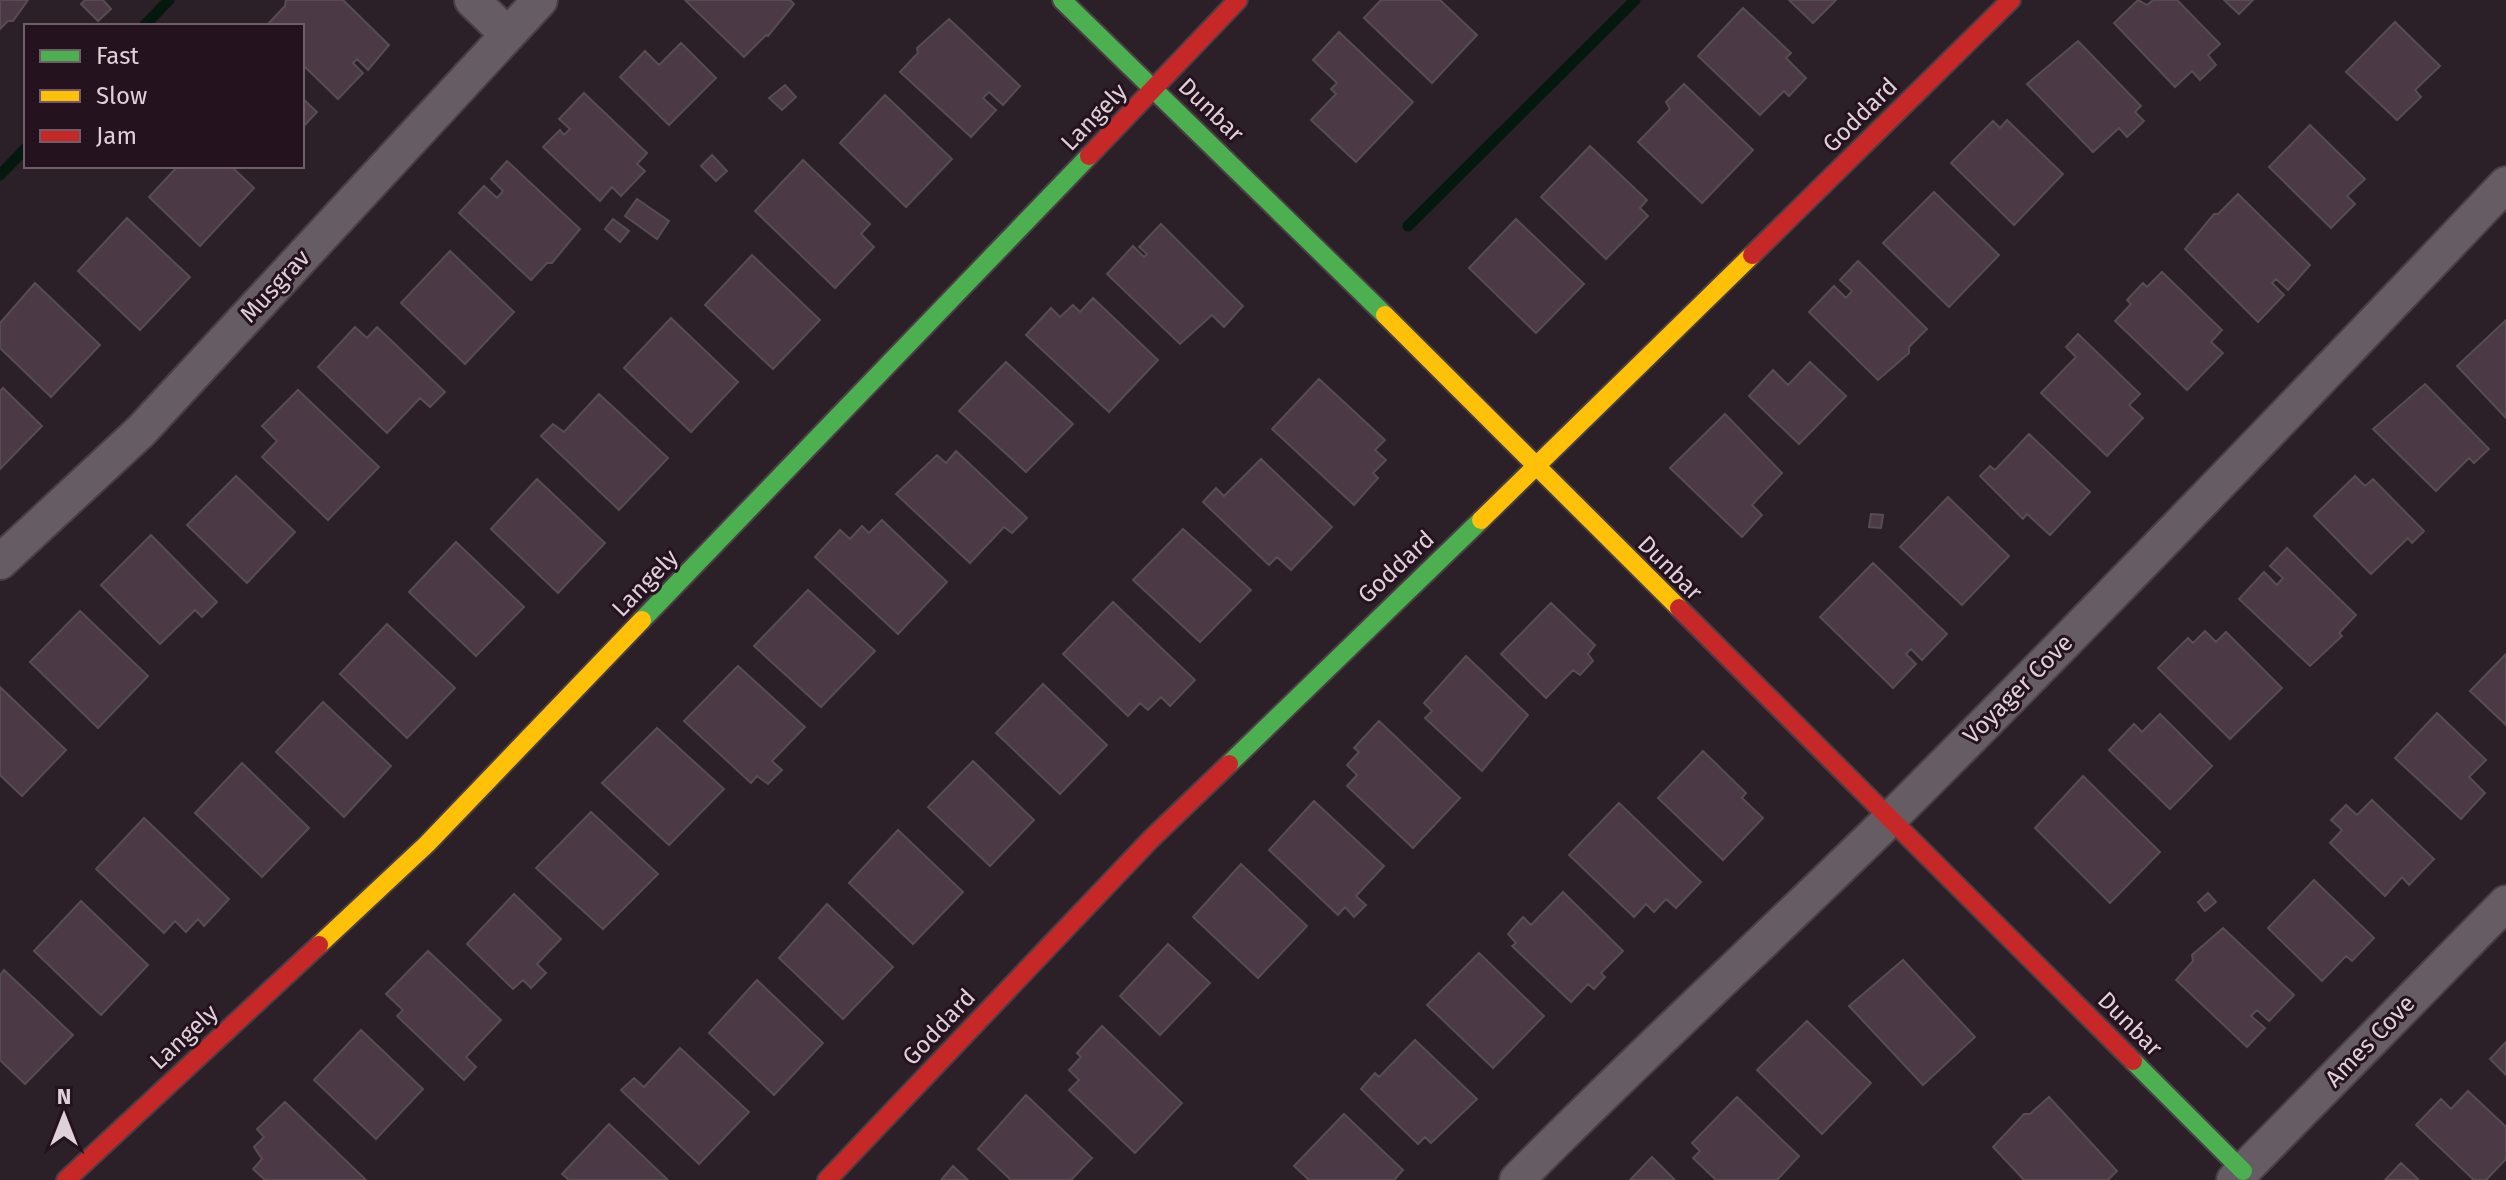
<svg xmlns="http://www.w3.org/2000/svg" width="2506" height="1180" font-family="'Fira Sans',sans-serif">
	<rect width="100%" height="100%" fill="#2b2028"/>
	<g fill="none" stroke-linecap="round" stroke-linejoin="round">
		<path stroke="#04180d" stroke-width="11" d="M144,26L169,0
			M0,175L26,148
			M1408,226L1635,0"/>
	</g>
	<path fill="#4b3945" stroke="#564d53" stroke-width="2" d="M0,0H28L13,21H8L0,29Z
		M85,0H103L111,9L98,21L81,4Z
		M286,0H343L389,45L368,70L357,59L353,63L363,73L338,99L302,64V26H266L285,6Z
		M685,0H790L794,4L768,36L766,35L744,57Z
		M1381,0H1440L1477,35L1432,83L1364,18Z
		M1789,0H1836L1813,23Z
		M2138,0L2147,5L2153,0H2177L2220,44L2208,55L2216,65L2200,80L2192,71L2175,87L2114,23Z
		M2224,0H2253L2239,14Z
		M1743,8L1791,53L1786,58L1806,78L1789,96L1784,91L1760,115L1698,56Z
		M949,19L1020,86L1003,105L989,92L983,98L996,110L971,137L900,72L918,53L917,48Z
		M2395,22L2440,66L2415,90L2421,97L2397,120L2346,72Z
		M1339,32L1413,102L1356,162L1311,120L1336,94L1331,89L1337,83L1313,60Z
		M2078,41L2141,106L2135,112L2144,121L2127,137L2119,128L2093,152L2027,84Z
		M681,43L716,78L669,125L620,77L645,51L659,65Z
		M1684,84L1753,150L1702,203L1638,142L1670,109L1666,102Z
		M785,85L796,97L782,110L769,98Z
		M584,93L647,153L637,164L645,171L621,196L612,187L600,201L543,147L560,130L564,135L570,129L559,119Z
		M885,95L952,159L906,207L840,143Z
		M302,98L317,112L302,128Z
		M2007,120L2063,174L2014,225L1951,163L1993,121L2000,128Z
		M2310,125L2365,179L2347,196L2355,204L2331,228L2269,167Z
		M1590,146L1647,200L1640,208L1648,216L1606,259L1541,197Z
		M712,155L727,171L716,181L701,166Z
		M803,160L870,224L861,234L874,247L835,288L755,211Z
		M507,161L580,229L552,263H547L531,280L459,213L484,186L497,198L503,191L491,179Z
		M178,166H231L254,188L200,246L149,197Z
		M1934,192L1999,255L1949,307L1883,243Z
		M2238,194L2310,265L2288,290L2276,279L2272,283L2284,295L2258,322L2185,249L2214,214H2218Z
		M637,199L669,221L657,239L625,216Z
		M127,218L190,277L140,330L78,271Z
		M613,219L629,231L620,242L605,229Z
		M1516,219L1584,284L1536,333L1469,268Z
		M1161,224L1243,306L1224,327L1212,315L1180,344L1107,274L1133,246L1144,257L1147,254L1139,247Z
		M450,251L514,312L465,364L401,303Z
		M752,255L820,320L773,369L705,305Z
		M1858,261L1927,329L1909,347V353L1878,380L1809,312L1834,286L1846,298L1852,291L1840,280Z
		M2162,272L2222,330L2211,342L2223,353L2187,390L2115,321L2131,304L2127,300L2143,283L2147,287Z
		M35,283L100,345L51,397L0,348V323Z
		M1093,298L1158,360L1109,412L1026,335L1051,308L1060,317L1073,305L1080,312Z
		M671,318L738,382L691,432L624,368Z
		M2506,320V418L2457,366Z
		M355,327L367,338L377,327L445,392L430,407L420,398L387,433L318,367Z
		M2078,334L2140,394L2129,405L2143,418L2107,456L2041,393L2076,357L2066,347Z
		M1006,362L1073,424L1026,472L959,411Z
		M1810,362L1846,396L1799,444L1749,396L1773,370L1788,385Z
		M1319,379L1385,440L1375,450L1386,460L1373,473L1378,478L1354,505L1272,429Z
		M2425,384L2489,449L2474,463L2469,458L2436,491L2373,429Z
		M3,388L42,426L0,469V391Z
		M298,390L379,467L328,520L262,457L277,441L262,426Z
		M599,394L668,458L619,510L541,436L553,424L564,432Z
		M1725,414L1782,473L1752,505L1762,515L1742,537L1670,468Z
		M2029,434L2090,492L2050,535L2027,514L2023,519L1980,476L1990,466L1995,470Z
		M956,451L1027,518L1012,533L1004,527L970,563L896,494L937,455L946,463Z
		M1261,459L1332,527L1291,570L1277,557L1269,565L1203,502L1216,488L1224,496Z
		M236,476L295,532L247,583L187,525Z
		M2355,476L2365,486L2373,479L2424,531L2412,543L2408,538L2371,574L2314,516Z
		M537,479L605,543L558,593L491,529Z
		M1948,497L2009,556L1962,605L1900,547Z
		M1871,514L1883,515L1881,528L1869,527Z
		M882,520L947,582L898,634L815,557L840,530L850,539L862,526L869,533Z
		M1183,529L1251,590L1200,642L1133,580Z
		M151,535L217,602L202,617L195,610L160,644L101,585Z
		M456,542L524,607L476,656L409,592Z
		M2287,548L2356,615L2339,633L2342,636L2310,666L2239,599L2264,572L2277,585L2283,578L2270,566Z
		M1873,563L1947,634L1922,660L1911,649L1906,654L1916,664L1893,688L1820,617Z
		M808,590L875,651L821,707L754,646Z
		M1113,602L1195,680L1170,706L1161,697L1148,710L1140,703L1128,716L1063,654Z
		M1551,603L1595,645L1588,654L1593,661L1580,675L1573,670L1546,698L1501,654Z
		M80,611L148,676L98,728L30,662Z
		M387,624L455,688L407,738L340,674Z
		M2205,631L2216,642L2226,632L2282,688L2230,739L2158,668L2188,638L2193,643Z
		M2506,654V725L2470,691Z
		M1466,656L1528,715L1482,771L1425,718L1432,711L1424,703Z
		M738,666L805,727L772,761L782,770L768,784L757,776L751,783L684,721Z
		M1043,684L1107,745L1060,794L996,733Z
		M0,687L66,750L22,796L0,775Z
		M323,702L391,766L344,817L276,752Z
		M2437,713L2486,760L2469,777L2485,793L2461,819L2395,758Z
		M2160,714L2212,766L2170,809L2109,750L2134,724L2142,732Z
		M1379,721L1460,798L1413,848L1347,786L1357,775L1347,765L1359,752L1354,748Z
		M657,728L724,789L669,845L602,783Z
		M1703,751L1746,793L1742,798L1763,818L1723,860L1658,798Z
		M973,761L1034,820L990,866L928,807Z
		M242,763L309,828L262,877L195,813Z
		M2083,776L2160,852L2110,903L2035,828Z
		M2372,800L2434,859L2409,885L2402,877L2385,896L2330,843L2342,830L2331,820L2346,805L2357,815Z
		M1314,801L1384,866L1356,896L1366,905L1354,917L1345,907L1338,915L1269,850Z
		M1619,803L1701,882L1676,908L1666,899L1654,912L1646,904L1634,917L1569,855Z
		M591,812L658,874L603,929L536,868Z
		M144,818L229,899L204,926L198,919L186,932L175,921L164,933L96,869Z
		M898,830L963,892L913,944L849,883Z
		M1241,864L1307,926L1258,978L1193,917Z
		M2314,880L2374,938L2352,961L2346,956L2322,981L2268,928Z
		M1563,892L1623,951L1601,973L1605,977L1594,989L1588,984L1571,1002L1512,946L1516,943L1508,934L1523,917L1531,925Z
		M2208,893L2216,902L2205,911L2198,902Z
		M514,894L561,939L537,964L546,973L531,988L523,980L513,989L467,944Z
		M81,901L148,965L101,1015L34,951Z
		M827,904L893,967L843,1019L779,958Z
		M2223,928L2294,995L2269,1021L2257,1010L2251,1016L2265,1028L2247,1047L2176,980L2193,961L2192,955Z
		M1168,944L1210,983L1160,1035L1120,996Z
		M428,951L501,1020L466,1057L476,1067L464,1080L397,1016L403,1010L386,994Z
		M1479,953L1544,1016L1493,1068L1427,1005Z
		M1903,960L1975,1037L1923,1085L1849,1006Z
		M4,970L73,1035L25,1084L0,1060V975Z
		M757,980L823,1043L774,1095L709,1033Z
		M1807,1021L1871,1083L1822,1134L1757,1070Z
		M1102,1026L1182,1103L1135,1153L1069,1090L1079,1080L1069,1070L1081,1057L1077,1053Z
		M361,1030L423,1089L376,1139L314,1080Z
		M1415,1040L1477,1099L1431,1143L1425,1137L1418,1144L1361,1089L1375,1073L1379,1077Z
		M2506,1042V1075L2490,1059Z
		M680,1048L749,1112L699,1164L621,1090L634,1078L644,1087Z
		M2468,1091L2506,1127V1159L2486,1180H2474L2416,1125L2441,1099L2451,1109Z
		M1026,1095L1092,1158L1071,1180H1011L978,1149Z
		M1737,1097L1799,1156L1777,1180H1716L1693,1158L1700,1151L1692,1143Z
		M2049,1097L2117,1171L2108,1180H2024L1993,1147L2024,1114H2030Z
		M285,1102L366,1180H265L253,1169L262,1159L254,1147L264,1137L257,1129Z
		M1344,1114L1403,1170L1394,1180H1309L1294,1166Z
		M609,1124L668,1180H569L562,1174Z
		M1652,1157L1675,1180H1630Z
		M2401,1163L2419,1180H2385Z
		M953,1166L968,1180H941Z"/>
	<g fill="none" stroke-linecap="round" stroke-linejoin="round">
		<g stroke="#483e44" stroke-width="38">
			<path id="street" d="M472,0L507,34
				M0,562L141,431L540,0
				M1517,1180C1639,1056 1768,939 1892,817C2100,609 2304,397 2506,184
				M2234,1180L2506,903"/>
		</g>
		<g stroke="#483e44" stroke-width="22">
			<path id="fast" d="M1062,0L1385,315
				M642,620L1089,156
				M1229,764L1481,520
				M2133,1061L2243,1171"/>
		</g>
		<g stroke="#483e44" stroke-width="22">
			<path id="slow" d="M1385,315L1679,608
				M1481,520L1752,255
				M319,945L427,844L642,620"/>
		</g>
		<g stroke="#483e44" stroke-width="22">
			<path id="jam" d="M1089,156L1238,0
				M1752,255L2011,0
				M1679,608L2133,1061
				M66,1180L319,945
				M827,1180L1151,839L1229,764"/>
		</g>
		<use href="#street" stroke="#665c63" stroke-width="34"/>
		<use href="#fast" stroke="#4caf50" stroke-width="18"/>
		<use href="#slow" stroke="#ffc107" stroke-width="18"/>
		<use href="#jam" stroke="#c62828" stroke-width="18"/>
	</g>
	<g text-anchor="middle" dominant-baseline="central" stroke-width="6" stroke-linejoin="round" paint-order="stroke">
		<g font-size="24" fill="#dfd1d9" stroke="#25121f">
			<text transform="translate(1211 110) rotate(44)">Dunbar</text>
			<text transform="translate(1860 115) rotate(-45)">Goddard</text>
			<text transform="translate(1094 117) rotate(-46)">Langely</text>
			<text transform="translate(275 286) rotate(-47)">Musgrav</text>
			<text transform="translate(1396 567) rotate(-43)">Goddard</text>
			<text transform="translate(1670 568) rotate(45)">Dunbar</text>
			<text transform="translate(645 583) rotate(-46)">Langely</text>
			<text transform="translate(2018 689) rotate(-45)">Voyager Cove</text>
			<text transform="translate(2130 1024) rotate(45)">Dunbar</text>
			<text transform="translate(939 1027) rotate(-47)">Goddard</text>
			<text transform="translate(184 1037) rotate(-43)">Langely</text>
			<text transform="translate(2370 1041) rotate(-46)">Ames Cove</text>
		</g>
	</g>
	<rect x="24" y="24" width="280" height="144" fill="#25121f" stroke="#6f5e69" stroke-width="2"/>
	<rect x="40" y="50" width="40" height="12" fill="#4caf50" stroke="#6f5e69" stroke-width="2"/>
	<text x="96" y="64" font-size="24" fill="#dfd1d9">Fast</text>
	<rect x="40" y="90" width="40" height="12" fill="#ffc107" stroke="#6f5e69" stroke-width="2"/>
	<text x="96" y="104" font-size="24" fill="#dfd1d9">Slow</text>
	<rect x="40" y="130" width="40" height="12" fill="#c62828" stroke="#6f5e69" stroke-width="2"/>
	<text x="96" y="144" font-size="24" fill="#dfd1d9">Jam</text>
	<g transform="translate(64 1116)" stroke="#25121f" stroke-width="6" paint-order="stroke">
	<path d="M0-6L14 30L0 20L-14 30Z" fill="#dfd1d9"/>
	<text y="-12" font-size="22" font-weight="bold" text-anchor="middle" fill="#dfd1d9">N</text>
	</g>
</svg>
